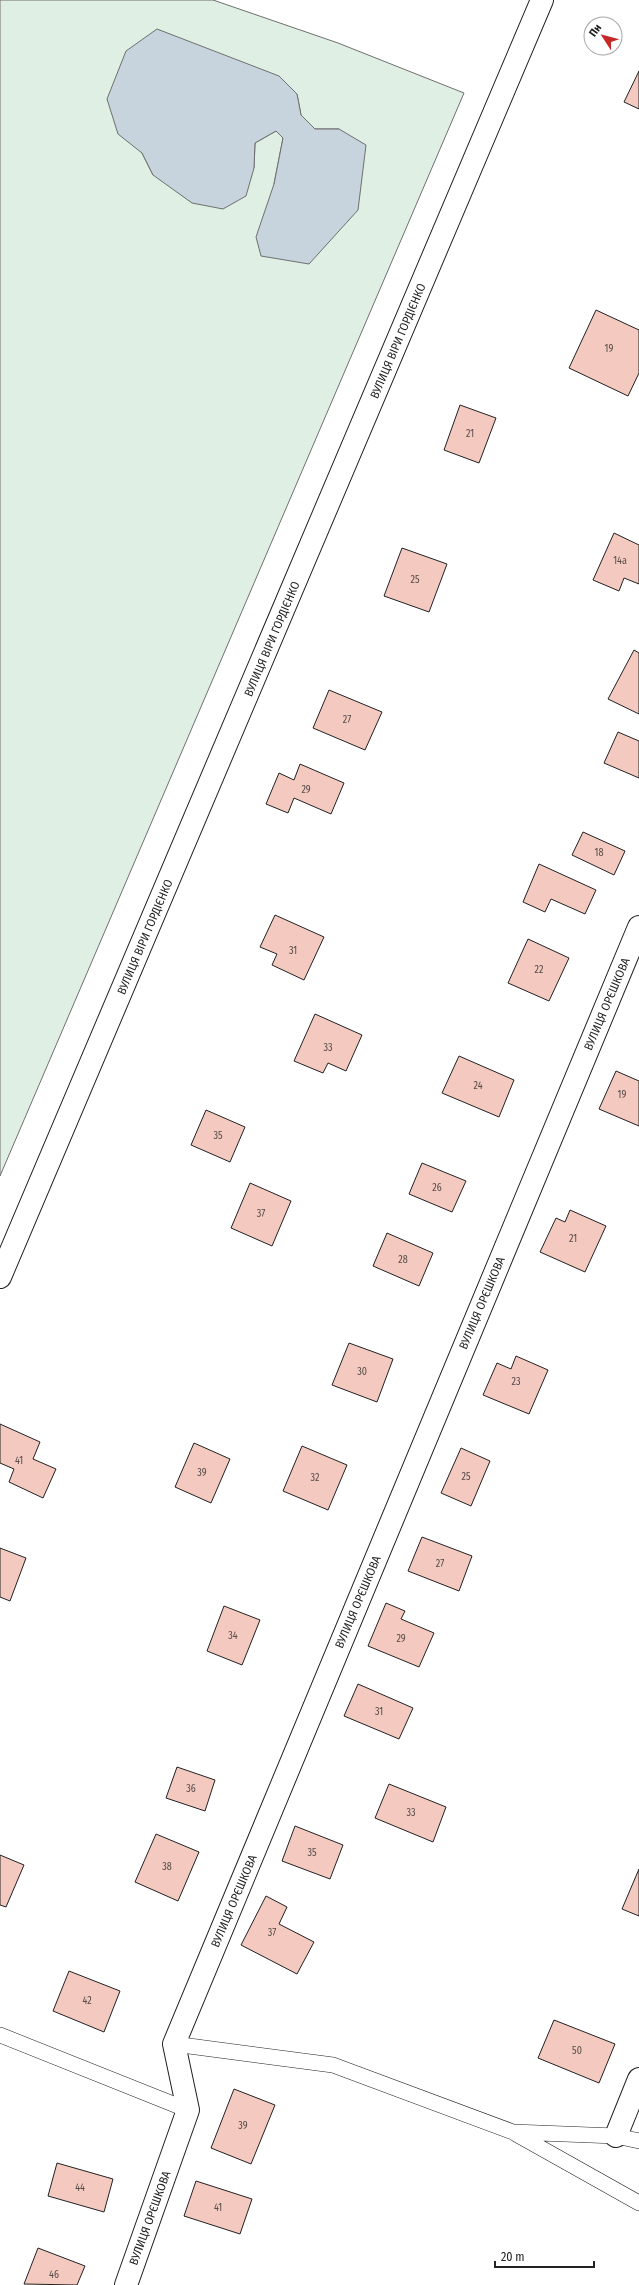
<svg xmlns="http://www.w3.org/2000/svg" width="639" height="2285" font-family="'Fira Sans Condensed',sans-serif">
	<rect width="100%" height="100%" fill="#fff"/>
	<path fill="#e0efe3" stroke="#6f6f6f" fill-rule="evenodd" d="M0,0H213L338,43L464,93L0,1176ZM297,94L301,115L315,129H339L274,184L283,138L276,131L255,143L254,168L153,175L142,153Z"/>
	<path fill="#c7d3dd" stroke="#6f6f6f" d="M157,29L279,76L297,94L301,115L315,129H339L366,145L358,210L309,264L261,256L256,237L274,184L283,138L276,131L255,143L254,168L246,196L223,209L192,203L153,175L142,153L118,134L107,99L126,51Z"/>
	<path fill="#f3c9c0" stroke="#222" d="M639,71V109L624,102Z
		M596,310L639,330V373L628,396L569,368Z
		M460,405L496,418L479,463L444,450Z
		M614,533L639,545V584L624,578L619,591L593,580Z
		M402,548L447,564L429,612L384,596Z
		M634,650L639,653V714L608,699Z
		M329,690L382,712L365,750L313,728Z
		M618,732L639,741V778L604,763Z
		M300,764L344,783L331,814L294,798L288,813L266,804L279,773L294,780Z
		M583,832L625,851L614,875L572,855Z
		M539,864L596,890L585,914L551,899L545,912L523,902Z
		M275,915L324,937L304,980L272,965L277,954L260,947Z
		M528,939L569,958L549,1001L508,983Z
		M315,1014L362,1035L346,1071L328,1063L323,1073L294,1061Z
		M459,1056L514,1080L499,1117L442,1093Z
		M616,1071L639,1081V1126L599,1109Z
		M206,1110L245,1127L230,1162L191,1145Z
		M422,1163L466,1181L452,1212L409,1194Z
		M250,1183L291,1201L272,1246L231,1228Z
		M570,1210L606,1226L585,1272L540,1252L556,1218L565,1222Z
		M387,1233L433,1253L419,1286L373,1266Z
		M349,1343L393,1359L377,1402L332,1385Z
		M516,1356L548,1370L529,1414L483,1395L497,1363L511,1369Z
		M0,1424L40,1442L33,1459L56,1469L43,1498L9,1482L14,1469L0,1463Z
		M194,1443L230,1459L211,1503L175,1487Z
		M302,1446L347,1465L328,1510L283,1491Z
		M461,1448L490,1461L471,1506L441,1493Z
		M422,1537L472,1556L459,1591L408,1571Z
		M0,1548L26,1558L10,1601L0,1597Z
		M386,1603L405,1611L401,1619L434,1633L419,1667L368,1646Z
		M224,1606L260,1620L242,1665L207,1651Z
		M358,1684L413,1708L399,1739L344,1716Z
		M177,1767L215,1780L205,1811L166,1798Z
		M389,1784L446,1807L433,1842L375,1818Z
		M295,1826L343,1845L330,1879L282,1861Z
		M156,1834L199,1852L178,1901L135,1882Z
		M0,1855L24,1865L6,1907L0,1905Z
		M639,1869V1916L622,1909Z
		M266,1896L287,1907L279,1924L314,1942L297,1974L241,1945Z
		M69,1971L120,1991L104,2032L53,2011Z
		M554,2020L615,2044L599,2083L538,2058Z
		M234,2089L275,2105L251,2164L211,2148Z
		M57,2163L113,2179L104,2212L48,2196Z
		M196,2181L252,2199L240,2234L184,2216Z
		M38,2248L85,2266L77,2285L24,2284Z"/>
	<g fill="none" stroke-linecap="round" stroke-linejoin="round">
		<g stroke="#222" stroke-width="16">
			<path id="service" d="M0,2035L188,2110
				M174,2044L333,2065L513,2132L616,2136L639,2141
				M516,2134L639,2203"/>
		</g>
		<g stroke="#222" stroke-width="24">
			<path id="minor" d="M616,2136L639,2079
				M126,2285L188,2110L174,2044L639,927"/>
		</g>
		<g stroke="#222" stroke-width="24">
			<path id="tertiary" d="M0,1277L542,0"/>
		</g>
		<use href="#service" stroke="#fff" stroke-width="15"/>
		<use href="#minor" stroke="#fff" stroke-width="22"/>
		<use href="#tertiary" stroke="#fff" stroke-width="22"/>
	</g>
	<g text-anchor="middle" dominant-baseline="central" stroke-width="3" stroke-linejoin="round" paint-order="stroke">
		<g font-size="10" fill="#564c4a">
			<text x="609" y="349">19</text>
			<text x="470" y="434">21</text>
			<text x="620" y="561">14а</text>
			<text x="415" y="580">25</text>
			<text x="347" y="720">27</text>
			<text x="306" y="790">29</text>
			<text x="599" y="853">18</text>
			<text x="293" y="951">31</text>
			<text x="539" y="970">22</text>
			<text x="328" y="1048">33</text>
			<text x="478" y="1086">24</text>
			<text x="622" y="1095">19</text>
			<text x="218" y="1136">35</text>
			<text x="437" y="1188">26</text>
			<text x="261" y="1214">37</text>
			<text x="573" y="1239">21</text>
			<text x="403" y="1260">28</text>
			<text x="362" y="1372">30</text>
			<text x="516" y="1382">23</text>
			<text x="19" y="1461">41</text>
			<text x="202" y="1473">39</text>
			<text x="466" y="1477">25</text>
			<text x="315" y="1478">32</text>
			<text x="440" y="1564">27</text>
			<text x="233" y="1636">34</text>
			<text x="401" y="1639">29</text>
			<text x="379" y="1712">31</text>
			<text x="191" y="1789">36</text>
			<text x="411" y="1813">33</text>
			<text x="312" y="1853">35</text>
			<text x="167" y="1867">38</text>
			<text x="272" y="1933">37</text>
			<text x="87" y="2001">42</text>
			<text x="577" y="2051">50</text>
			<text x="243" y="2126">39</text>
			<text x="80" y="2188">44</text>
			<text x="218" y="2208">41</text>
			<text x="54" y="2275">46</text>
		</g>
		<g font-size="12" fill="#222" stroke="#fff">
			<text transform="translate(398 341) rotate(-67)">ВУЛИЦЯ ВІРИ ГОРДІЄНКО</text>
			<text transform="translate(272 639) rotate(-67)">ВУЛИЦЯ ВІРИ ГОРДІЄНКО</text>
			<text transform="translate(145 937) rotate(-67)">ВУЛИЦЯ ВІРИ ГОРДІЄНКО</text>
			<text transform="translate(607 1004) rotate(-67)">ВУЛИЦЯ ОРЄШКОВА</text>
			<text transform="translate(482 1303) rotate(-67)">ВУЛИЦЯ ОРЄШКОВА</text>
			<text transform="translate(358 1602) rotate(-67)">ВУЛИЦЯ ОРЄШКОВА</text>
			<text transform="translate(234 1901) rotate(-67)">ВУЛИЦЯ ОРЄШКОВА</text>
			<text transform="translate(150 2218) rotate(-70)">ВУЛИЦЯ ОРЄШКОВА</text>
		</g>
	</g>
	<g transform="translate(603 36) rotate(306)"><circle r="19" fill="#ffffff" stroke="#a7a7a7"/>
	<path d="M0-3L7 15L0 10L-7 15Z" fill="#c62828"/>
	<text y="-6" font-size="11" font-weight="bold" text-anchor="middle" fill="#222222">Пн</text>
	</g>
	<path d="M495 2261v6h99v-6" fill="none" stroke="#222222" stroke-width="2"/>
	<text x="501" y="2261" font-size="12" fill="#222222" stroke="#ffffff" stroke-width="3" paint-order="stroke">20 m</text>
</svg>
